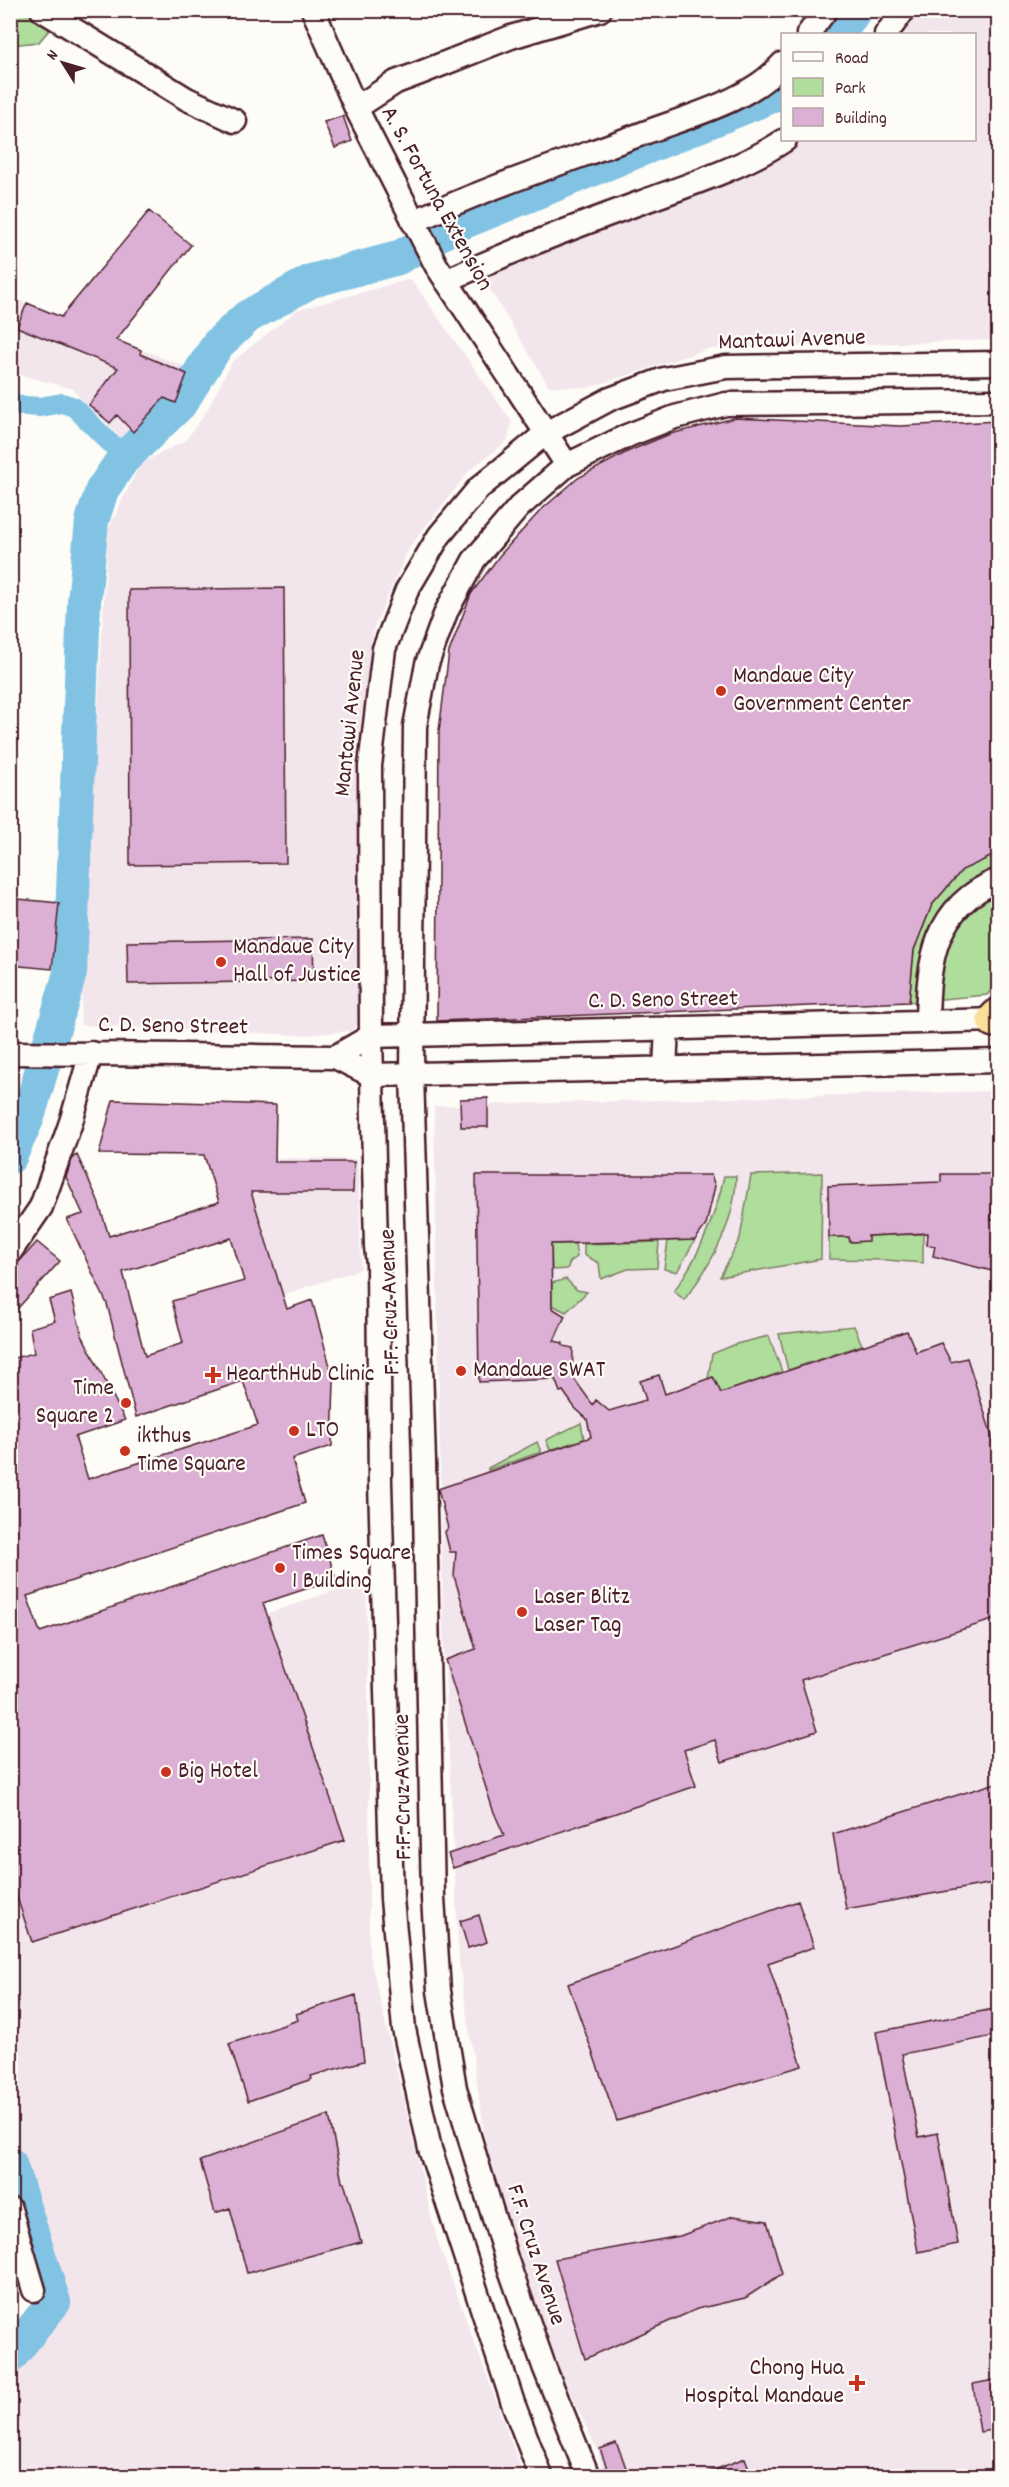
<svg xmlns="http://www.w3.org/2000/svg" width="1009" height="2487" font-family="Dekko,sans-serif">
	<rect width="100%" height="100%" fill="#fdfcf7"/>
	<filter id="ink" filterUnits="userSpaceOnUse"><feTurbulence type="fractalNoise" baseFrequency=".0167" numOctaves="2"/><feDisplacementMap in="SourceGraphic" scale="12" xChannelSelector="R" yChannelSelector="G"/><feConvolveMatrix kernelMatrix="1 2 1 2 8 2 1 2 1" color-interpolation-filters="sRGB"/></filter>
	<g filter="url(#ink)">
		<path fill="#f3e5ec" d="M922,11H998V340L708,349L588,388L549,386L482,277L804,140H974V34H903Z
			M411,279L512,422L507,441L470,470L409,548L374,627L361,723L358,830L360,1021L351,1031L302,1035L80,1025L108,530L140,464L186,440L206,412L232,362L297,310Z
			M10,297L191,369L182,405L123,440L82,400L73,389L11,372Z
			M998,1091V2476H603L599,2454L561,2373L490,2171L459,1962L443,1628L434,1106Z
			M203,1157L358,1159L361,1269L252,1305Z
			M366,1580L369,1757V1954L437,2240L522,2472L507,2476H11V2362L57,2304L11,2139L10,1701Z"/>
		<path fill="#aedd9c" stroke="#7c7e64" stroke-width="1.5" d="M10,11H65L39,42L11,45Z
			M998,853V983L987,995L909,1002L914,950L932,905L962,870Z
			M822,1173L821,1259L720,1277L740,1238L751,1175Z
			M724,1176H736C736,1222 712,1264 684,1300L674,1291C700,1255 715,1219 724,1176Z
			M923,1234V1263L886,1260L829,1259V1237H849L850,1242L867,1241L868,1236Z
			M695,1240L677,1272L664,1269L668,1241Z
			M659,1242L657,1268L628,1269L601,1279L599,1263L584,1255V1244Z
			M551,1244H575L577,1257L570,1262L567,1269L552,1270Z
			M566,1279L577,1290L587,1292L566,1312L552,1305V1283Z
			M854,1326L862,1345L788,1370L779,1334Z
			M769,1336L782,1372L721,1393L714,1378L708,1379L712,1354L736,1344Z
			M581,1423L584,1439L550,1450L546,1440Z
			M537,1442L541,1452L488,1470V1468Z"/>
		<g fill="none" stroke-linecap="round" stroke-linejoin="round">
			<path stroke="#82c3e3" stroke-width="20" d="M10,405L40,407L62,403L74,407L109,442L127,455"/>
			<path stroke="#82c3e3" stroke-width="34" d="M839,34L855,10
				M10,1157L28,1117L70,973L84,602L92,521L102,490L123,459L180,404L218,344L247,317L311,281L398,258L454,226L782,92
				M10,2164L54,2302L10,2357"/>
		</g>
		<path fill="#dcb0d4" stroke="#4a1f2b" stroke-width="1.5" fill-rule="evenodd" d="M343,116L352,141L335,148L324,122Z
			M149,211L191,245L116,340L141,350L140,354L187,374L176,403L164,398L133,432L117,415L110,423L89,405L118,368L17,327L27,303L61,317Z
			M735,418L900,426L999,421V853L962,870L932,905L914,950L909,1002L437,1021L439,731L449,652L471,594L500,555L541,510L578,478L629,451L670,434Z
			M284,588L286,863L130,865L129,590Z
			M18,899L59,903L52,969L10,965V924H16Z
			M313,939L314,981L128,984L127,942Z
			M488,1098V1127H461L460,1099Z
			M113,1100L276,1105L275,1162H354L353,1192H251L287,1309L312,1300L334,1381L332,1446L292,1459L305,1503L27,1596L40,1632L322,1535L336,1579L263,1603L345,1840L32,1942L10,1877V1359L34,1353L30,1328L55,1321L49,1300L71,1293L82,1335L125,1420L75,1437L88,1479L258,1425L243,1381L136,1417L107,1304L67,1219L83,1214L66,1177L73,1157L77,1155L97,1198L109,1236L219,1202L204,1155L99,1154ZM231,1238L244,1281L172,1301L183,1343L145,1356L123,1272Z
			M941,1174H996L991,1220H999V1256L994,1255L992,1271L933,1256L935,1246L927,1245L928,1233L868,1236V1241L850,1242L849,1237H829L828,1186L941,1182Z
			M476,1175H711L715,1186L706,1225L695,1240L551,1244L552,1308L565,1316L554,1341L563,1343V1346L573,1348L572,1376L593,1405L596,1400L609,1411L646,1400L640,1381L659,1375L665,1394L713,1377L721,1393L907,1331L916,1352L941,1343L951,1362L967,1358L999,1458V1618L801,1680L817,1731L722,1762L715,1740L684,1750L696,1786L453,1868L448,1854L504,1835L493,1810L445,1660L476,1649L454,1576L456,1552H450L445,1532L448,1528L438,1489L591,1437L587,1419L575,1408L563,1391L560,1392L555,1379L479,1382Z
			M37,1242L60,1261L10,1317V1272Z
			M999,1782V1882L846,1909L833,1834Z
			M798,1901L814,1947L768,1963L802,2066L617,2121L568,1984Z
			M479,1915L487,1942L468,1948L460,1921Z
			M356,1995L364,2061L311,2076L312,2079L248,2101L229,2044L298,2020L296,2014Z
			M999,2008V2035L902,2054L919,2137L938,2133L958,2244L918,2252L876,2032Z
			M329,2115L342,2182H344L361,2242L247,2273L230,2208L215,2213L200,2161Z
			M733,2216L767,2221L782,2274L745,2298L697,2309L585,2359L555,2259L680,2236Z
			M999,2379V2429L980,2432L973,2384Z
			M616,2443L621,2454L629,2476H610L604,2460L600,2449Z
			M745,2458L752,2476H702L701,2475Z"/>
		<g fill="none" stroke-linecap="round" stroke-linejoin="round">
			<g stroke="#4a1f2b" stroke-width="27">
				<path id="minor" d="M42,10L187,99L235,121
					M313,10L356,108L436,265L567,465
					M808,34L826,10
					M886,34L904,10
					M356,108L396,82L420,73L511,37L600,10
					M413,222C487,187 566,162 644,133C689,116 750,101 782,64
					M446,281C510,251 576,226 642,202C689,185 744,167 785,140
					M927,1022C928,961 934,907 998,880
					M10,1053L335,1057L371,1075L998,1061
					M335,1057L371,1036L998,1020
					M665,1069L667,1028
					M10,1252L41,1207L71,1122L91,1053
					M10,2209L34,2290
					M541,2476L513,2403L430,2149L404,2029L392,1899L380,1483L378,1265L376,1246L371,1036L370,766L384,649L407,590L439,536L479,488L546,433L610,399L664,379L726,367L998,363
					M588,2476L545,2369L507,2261L478,2166L455,2088L439,1991L433,1898L424,1462L412,1074L415,726L427,664L446,612L474,560L519,507L567,465L629,435L675,417L726,404L998,401"/>
			</g>
			<g stroke="#4a1f2b" stroke-width="38">
				<path id="highway" d="M994,1020L998,1016"/>
			</g>
			<use href="#minor" stroke="#fdfcf7" stroke-width="22"/>
			<use href="#highway" stroke="#fadf96" stroke-width="33"/>
		</g>
	</g>
	<g fill="#c8321e" stroke="#fdfcf7" stroke-width="2">
		<circle cx="721" cy="691" r="6"/>
		<circle cx="221" cy="962" r="6"/>
		<circle cx="461" cy="1371" r="6"/>
		<path d="M210 1366h6v6h6v6h-6v6h-6v-6h-6v-6h6z"/>
		<circle cx="126" cy="1403" r="6"/>
		<circle cx="294" cy="1431" r="6"/>
		<circle cx="125" cy="1451" r="6"/>
		<circle cx="280" cy="1568" r="6"/>
		<circle cx="522" cy="1612" r="6"/>
		<circle cx="166" cy="1772" r="6"/>
		<path d="M854 2374h6v6h6v6h-6v6h-6v-6h-6v-6h6z"/>
	</g>
	<g text-anchor="middle" dominant-baseline="central" stroke-width="4.5" stroke-linejoin="round" paint-order="stroke">
		<g font-size="24" fill="#4a1f2b" stroke="#fdfcf7">
			<text transform="translate(436 199) rotate(61)">A. S. Fortuna Extension</text>
			<text transform="translate(792 341) rotate(-2)">Mantawi Avenue</text>
			<text transform="translate(351 723) rotate(-84)">Mantawi Avenue</text>
			<text transform="translate(663 1001) rotate(-1)">C. D. Seno Street</text>
			<text transform="translate(173 1027) rotate(1)">C. D. Seno Street</text>
			<text transform="translate(391 1302) rotate(-92)">F.F. Cruz Avenue</text>
			<text transform="translate(404 1787) rotate(-91)">F.F. Cruz Avenue</text>
			<text transform="translate(535 2255) rotate(72)">F.F. Cruz Avenue</text>
		</g>
		<g font-size="24" fill="#4a1f2b" stroke="#fdfcf7" text-anchor="start">
			<text x="733" y="677">Mandaue City<tspan x="733" dy="28">Government Center</tspan></text>
			<text x="233" y="948">Mandaue City<tspan x="233" dy="28">Hall of Justice</tspan></text>
			<text x="473" y="1371">Mandaue SWAT</text>
			<text x="226" y="1375">HearthHub Clinic</text>
			<text x="114" y="1389" text-anchor="end">Time<tspan x="114" dy="28">Square 2</tspan></text>
			<text x="306" y="1431">LTO</text>
			<text x="137" y="1437">ikthus<tspan x="137" dy="28">Time Square</tspan></text>
			<text x="292" y="1554">Times Square<tspan x="292" dy="28">1 Building</tspan></text>
			<text x="534" y="1598">Laser Blitz<tspan x="534" dy="28">Laser Tag</tspan></text>
			<text x="178" y="1772">Big Hotel</text>
			<text x="844" y="2369" text-anchor="end">Chong Hua<tspan x="844" dy="28">Hospital Mandaue</tspan></text>
		</g>
	</g>
	<rect width="1009" height="2487" fill="none" stroke="#fdfcf7" stroke-width="36"/>
	<rect x="18" y="18" width="973" height="2451" fill="none" stroke="#4a1f2b" stroke-width="2" filter="url(#ink)"/>
	<rect x="781" y="33" width="195" height="108" fill="#fdfcf7" stroke="#b5a4a5" stroke-width="1.5"/>
	<rect x="793" y="52" width="30" height="9" fill="#fdfcf7" stroke="#b5a4a5" stroke-width="1.5"/>
	<text x="835" y="63" font-size="18" fill="#4a1f2b">Road</text>
	<rect x="793" y="78" width="30" height="18" fill="#aedd9c" stroke="#b5a4a5" stroke-width="1.5"/>
	<text x="835" y="93" font-size="18" fill="#4a1f2b">Park</text>
	<rect x="793" y="108" width="30" height="18" fill="#dcb0d4" stroke="#b5a4a5" stroke-width="1.5"/>
	<text x="835" y="123" font-size="18" fill="#4a1f2b">Building</text>
	<g transform="translate(63 63) rotate(307)" stroke="#fdfcf7" stroke-width="4.5" paint-order="stroke">
	<path d="M0-4.5L10 22L0 15L-10 22Z" fill="#4a1f2b"/>
	<text y="-9" font-size="16" font-weight="bold" text-anchor="middle" fill="#4a1f2b">N</text>
	</g>
</svg>
